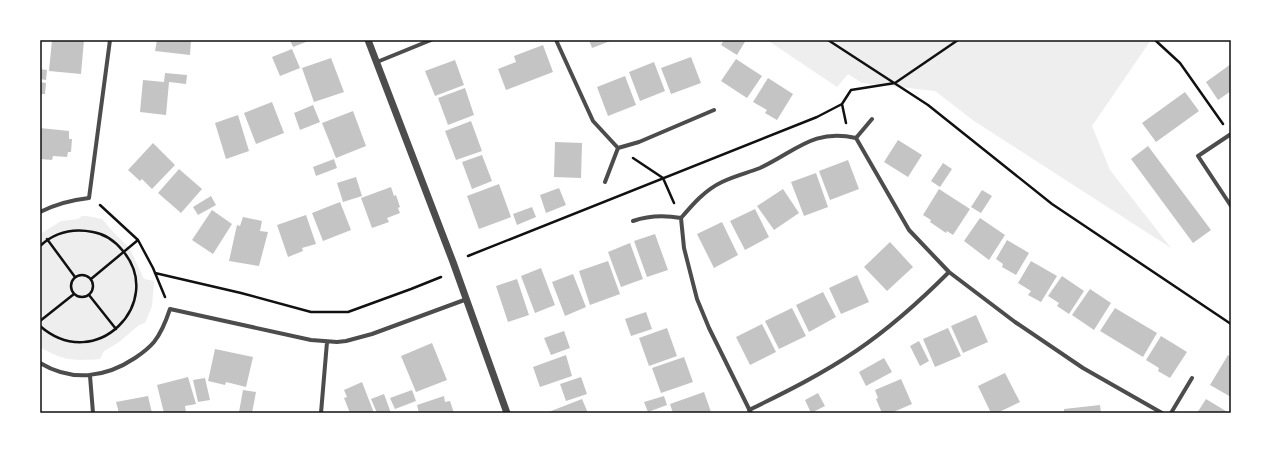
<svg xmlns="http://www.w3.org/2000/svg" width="1271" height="453" font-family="'Work Sans',sans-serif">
	<rect width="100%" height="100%" fill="#fff"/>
	<path fill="#eee" d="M767,40H1151L1092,126L1110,170L1171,248L974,121L935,91L862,83L848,74L837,87Z
		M82,216H87L102,219L115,234L129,247L144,279L154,281L152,306L145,323L139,325L119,342L104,351L100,359C74,361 63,361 40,347V233H42L61,221L78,219Z"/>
	<path fill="#c4c4c4" d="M52,40H84L81,74L49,71Z
		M157,40H191L190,55L155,51Z
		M290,40H311L293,47Z
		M589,40H613L592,48Z
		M724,40H746L737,55L721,45Z
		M543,45L553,72L506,90L498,69L516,62L514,56Z
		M292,49L300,68L280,76L272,57Z
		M691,57L701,83L671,94L661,68Z
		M331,58L344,92L314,102L302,68Z
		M736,59L762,76L747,98L721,81Z
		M455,60L464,85L435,96L425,71Z
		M654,62L665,91L640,101L629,72Z
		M1231,64V91L1218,100L1206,82Z
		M40,69L47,70L46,80L40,79Z
		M165,73L187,75L186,84L169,82L166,115L140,112L143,80L164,82Z
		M625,76L636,105L608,116L597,87Z
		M768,78L793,94L777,120L765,113L767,110L753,102Z
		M40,82L46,83L45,94H40Z
		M465,88L474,115L448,125L438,98Z
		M1185,92L1199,111L1156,142L1142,123Z
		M272,102L284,133L256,144L244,113Z
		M313,105L320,122L300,130L294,113Z
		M353,111L366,146L336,158L322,123Z
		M238,115L249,151L226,159L215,123Z
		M471,121L482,151L456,160L445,131Z
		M40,128L69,131V139H72L71,152H68L67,157L53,156L52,160L40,159Z
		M898,140L922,155L908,177L884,162Z
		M555,142L582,143L581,178L554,177Z
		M153,143L175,165L152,189L142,179L140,181L128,170Z
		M1148,146L1211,230L1193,243L1131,159Z
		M482,155L492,181L472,189L462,162Z
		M334,159L337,168L316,176L313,167Z
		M848,160L859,189L830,200L819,171Z
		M943,163L952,169L940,187L931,181Z
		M179,169L202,189L181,213L158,193Z
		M816,173L828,207L804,216L791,182Z
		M356,177L362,196L343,202L337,183Z
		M499,184L511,217L479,229L467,196Z
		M391,187L394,196L396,195L400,207L398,208L400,213L387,218L389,222L372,228L361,198Z
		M559,188L566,205L546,213L540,195Z
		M783,189L799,213L774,230L757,206Z
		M939,189L970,209L953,235L947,231L946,233L930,222L931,220L923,215Z
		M982,190L992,196L981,213L971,207Z
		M211,196L216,205L198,215L193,207Z
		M340,202L351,230L323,241L312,213Z
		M532,207L536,217L517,225L513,214Z
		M755,209L769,237L745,250L730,221Z
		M212,210L232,224L213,254L192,240Z
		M306,215L316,244L302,248L303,251L288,257L277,225Z
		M243,217L262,221L260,231L268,232L259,266L229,261L237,225L240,226Z
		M980,218L1005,235L989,260L964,241Z
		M722,222L738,255L714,268L697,234Z
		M655,234L668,270L647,277L634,241Z
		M1007,240L1029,253L1016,275L1002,267L1003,264L996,259Z
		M890,242L913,267L887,291L864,267Z
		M630,243L643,279L621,287L608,252Z
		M608,261L620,294L590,305L579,271Z
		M1031,261L1057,276L1041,302L1028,295L1031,291L1018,283Z
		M541,268L555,305L535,313L521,276Z
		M573,274L586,307L565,316L552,282Z
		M857,275L869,302L841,314L829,288Z
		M1062,276L1084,291L1069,314L1057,306L1059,303L1048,296Z
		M517,279L529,315L508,322L496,286Z
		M1090,289L1111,303L1094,330L1072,315Z
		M823,292L836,317L809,332L796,305Z
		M792,308L806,336L779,349L765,321Z
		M1115,308L1157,333L1143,357L1100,331Z
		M646,312L652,329L631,336L625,319Z
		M976,315L988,342L963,353L951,326Z
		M762,324L776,352L750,365L736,337Z
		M667,328L677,356L649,366L639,338Z
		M948,328L961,356L935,367L923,339Z
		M564,331L570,348L551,355L544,338Z
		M1161,336L1187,352L1170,378L1158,371L1159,368L1146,360Z
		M919,341L929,361L920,366L910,346Z
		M432,343L447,380L416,392L401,356Z
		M215,349L253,357L246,387L226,382L225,385L208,381Z
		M566,355L572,376L540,387L533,367Z
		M1228,355L1231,357V397L1210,385Z
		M684,357L693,382L661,393L652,368Z
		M884,358L892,372L866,386L859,372Z
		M1005,373L1020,402L997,413H991L978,386Z
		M188,377L196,404L185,406L186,413H164L157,385Z
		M581,377L587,394L566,401L560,384Z
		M205,378L210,400L198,402L193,380Z
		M901,379L912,404L891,413H882L876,399L878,398L875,390Z
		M362,382L374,413H350L344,398L347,397L344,390Z
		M243,390L256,392L252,413L239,412Z
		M412,390L416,401L395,409L390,398Z
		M704,392L711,412L673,413L670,404Z
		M818,393L825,406L811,413L805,400Z
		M384,394L391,413H377L371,399Z
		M148,396L152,413H119L116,402Z
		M444,396L445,402L450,401L454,413H419L417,405Z
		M664,396L667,405L648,412L644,402Z
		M582,399L588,413H546Z
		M1206,399L1229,413H1197Z
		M1100,405L1101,413H1064V409Z"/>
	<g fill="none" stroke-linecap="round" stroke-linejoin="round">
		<path stroke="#111" stroke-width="2.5" d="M828,40L928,105L1052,204L1231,324
			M1155,40L1180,63L1223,124
			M842,104L846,123
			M633,158L663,178L674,203
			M100,205L138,240L153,268L165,297
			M47,239L75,277
			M40,246C55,232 73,228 93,232C105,234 115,241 123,251C166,302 96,375 40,326
			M468,256L817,117L842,104L851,90L895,83L958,40
			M155,273L241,293L311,312H348L411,289L441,277
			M71 286a11 11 0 1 1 22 0a11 11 0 1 1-22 0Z
			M91,279L138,240
			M89,295L116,329
			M40,321L74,294"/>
		<path stroke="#4c4c4c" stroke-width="4" d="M556,40L593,121L618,148L639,142L714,110
			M377,62L431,40
			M1231,134L1198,156L1231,206
			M856,138L909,230L949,272L1015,322L1083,368L1162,413
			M605,182L618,148
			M40,212C56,204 71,200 89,198L110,40
			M633,221C650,215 664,215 681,218
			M40,363C72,382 105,378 135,358C141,354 149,348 154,342C162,332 166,321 170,309L311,340L337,342L346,341L372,334L467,299
			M90,376L93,413
			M749,410C786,392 822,374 856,351C890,328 920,301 949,272
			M321,413L327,342
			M751,413L709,328L697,299L684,248L681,218C693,204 705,190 722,182C734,176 747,173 760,168C795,152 813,128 856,138L872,119
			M1171,413L1192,378"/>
		<path stroke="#4c4c4c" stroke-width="7" d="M368,40L453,262L507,413"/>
	</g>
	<rect width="1271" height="453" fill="none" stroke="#ffffff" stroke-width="82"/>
	<rect x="41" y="41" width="1189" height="371" fill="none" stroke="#111" stroke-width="1.5"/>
</svg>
